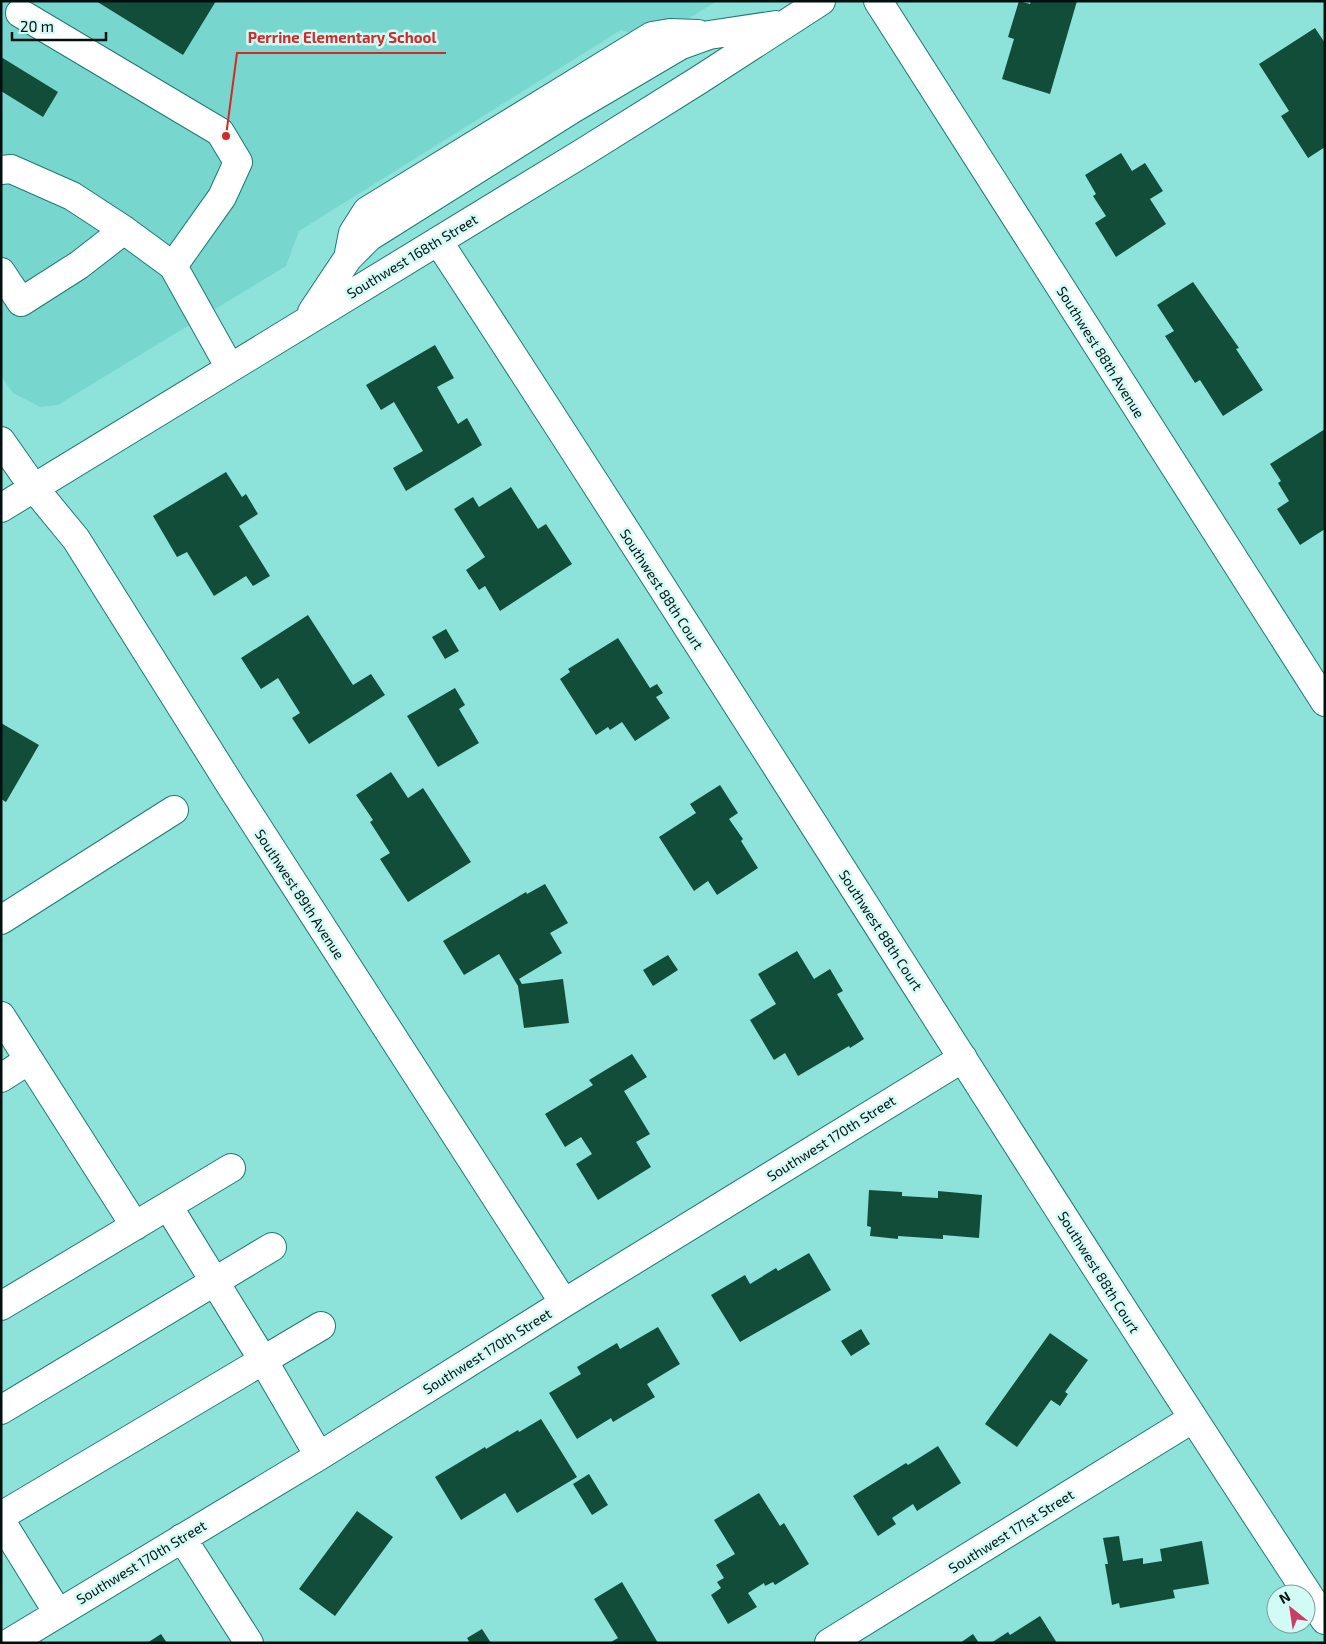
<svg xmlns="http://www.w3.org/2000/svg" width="1326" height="1644" font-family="'Exo 2',sans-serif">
	<rect width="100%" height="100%" fill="#8de3da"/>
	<path fill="#77d7ce" d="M1,1H717L654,40L621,30L299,231L286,266L58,405L40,407L13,393L1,376Z"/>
	<path fill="#124d3a" d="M96,1H216L183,55Z
		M1019,1L1030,4L1031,1H1077L1050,94L1002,79L1014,39L1008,37Z
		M1315,28L1325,43V147L1308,158L1281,116L1289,111L1259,64Z
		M1,57L58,92L43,117L1,91Z
		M1121,153L1132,171L1145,163L1163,191L1150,199L1166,224L1116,257L1095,223L1106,216L1093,196L1096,194L1085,175Z
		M1193,282L1239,348L1236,349L1263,390L1223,416L1200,380L1195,383L1165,336L1174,331L1157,305Z
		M435,345L454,378L437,387L458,424L467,418L482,445L406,491L393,468L423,451L394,402L381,410L366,385Z
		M1325,429V529L1300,545L1277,509L1289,501L1278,483L1281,481L1270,464Z
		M226,472L242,497L246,494L258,514L239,526L270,576L253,586L246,576L214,596L187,552L177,557L153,516Z
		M511,487L538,529L546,524L572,564L500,611L485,586L479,590L466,570L485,557L454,509L473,497L479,507Z
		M308,615L353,685L371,674L385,695L309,744L292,718L300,713L278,678L261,689L241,658Z
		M446,629L459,651L445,659L432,637Z
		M618,638L650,688L657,684L663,693L656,697L670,718L635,741L622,722L610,730L608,727L596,735L560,679L570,672L568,669Z
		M455,688L465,705L459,709L479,743L438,767L407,716Z
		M1,723L39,745L6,802L1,799Z
		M391,772L408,798L423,788L471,862L408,902L380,859L390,853L370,822L373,820L356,795Z
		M720,785L738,813L729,819L743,839L741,841L758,868L717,895L708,881L694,891L659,837L696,813L690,804Z
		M545,884L568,923L550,933L562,953L519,979L522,984L563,979L569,1023L524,1028L518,986L499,954L464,975L443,941L526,892L527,894Z
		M797,951L814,979L830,969L843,991L837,994L864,1039L850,1048L849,1046L798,1076L785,1053L774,1060L750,1020L776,1004L758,974Z
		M668,955L678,970L653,986L643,970Z
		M632,1054L647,1077L624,1091L650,1134L636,1142L651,1167L598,1200L576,1164L592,1154L581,1137L565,1147L545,1114L593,1085L589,1080Z
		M869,1190L902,1192V1196L938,1198V1191L982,1195L979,1238L943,1235V1239L898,1236V1239L870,1236L871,1227L867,1226Z
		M809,1253L831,1290L740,1342L711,1295L745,1275L750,1284L776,1268L778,1271Z
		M658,1327L680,1364L647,1384L655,1397L613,1422L611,1418L577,1439L549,1393L581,1374L577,1367L617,1343L620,1349Z
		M861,1329L870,1344L851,1356L841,1341Z
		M1050,1333L1088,1360L1065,1392L1068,1394L1060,1406L1051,1400L1017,1447L985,1424Z
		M541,1419L577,1477L517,1513L505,1493L461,1520L435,1477L485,1447L486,1449L518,1430L519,1432Z
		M938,1446L961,1483L917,1511L913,1504L892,1518L896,1524L878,1536L853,1496L906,1463L908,1465Z
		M589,1474L608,1505L592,1515L573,1484Z
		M759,1493L780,1526L784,1523L809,1564L775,1585L773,1582L765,1586L764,1583L748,1593L757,1607L728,1624L711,1595L721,1588L717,1582L724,1578L716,1565L735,1554L714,1520Z
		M357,1511L393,1537L335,1616L299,1589Z
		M1119,1536L1123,1561L1143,1558V1564L1162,1561L1160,1549L1202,1541L1209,1584L1173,1590L1175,1598L1120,1608L1119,1603L1112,1605L1105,1564H1108L1103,1538Z
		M622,1582L658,1643H609L618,1638L594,1599Z
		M1040,1616L1057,1643H991L1008,1632L1010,1635Z
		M482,1629L491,1643H470L467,1638Z
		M161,1634L167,1643H147Z
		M973,1634L979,1643H960Z"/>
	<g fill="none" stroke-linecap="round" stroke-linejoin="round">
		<g stroke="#1c7a73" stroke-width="30">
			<path id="minor" d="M878,1L1325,702
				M20,13L220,132L238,162L222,197L173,266
				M1,170L11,169L72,196L124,230L173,266L230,368
				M438,241C738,698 1024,1163 1325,1620
				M349,253L353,233L367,211L652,36L670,33L698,34
				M1,272L21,302L79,265L124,230
				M312,312L348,258L369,237L574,108L681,45L709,35L776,25
				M1,441L34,488L76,539L231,786L564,1303
				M1,508L584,152L699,80L821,1
				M1,920L174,810
				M1,1016L135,1226
				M1,1078L29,1060
				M168,1206L263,1360L319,1456
				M1,1306L231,1168
				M1,1410L272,1247
				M1,1516L321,1326
				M1,1521L58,1613
				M182,1538L249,1643
				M9,1643L319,1456L564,1303L963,1058
				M829,1643L1192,1419"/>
		</g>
		<use href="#minor" stroke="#fff" stroke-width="28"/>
	</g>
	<g text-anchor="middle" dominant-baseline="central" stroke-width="5" stroke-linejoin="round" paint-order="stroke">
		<g font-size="14" fill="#00100e" stroke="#d3fbf6">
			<text transform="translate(412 256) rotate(-31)">Southwest 168th Street</text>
			<text transform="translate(1101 352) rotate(58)">Southwest 88th Avenue</text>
			<text transform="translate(662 589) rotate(57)">Southwest 88th Court</text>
			<text transform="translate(300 894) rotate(57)">Southwest 89th Avenue</text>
			<text transform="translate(881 930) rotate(57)">Southwest 88th Court</text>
			<text transform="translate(831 1138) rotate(-32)">Southwest 170th Street</text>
			<text transform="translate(1099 1272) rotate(58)">Southwest 88th Court</text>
			<text transform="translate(487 1351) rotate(-32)">Southwest 170th Street</text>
			<text transform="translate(1011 1531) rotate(-32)">Southwest 171st Street</text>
			<text transform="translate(141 1562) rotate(-31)">Southwest 170th Street</text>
		</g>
	</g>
	<path fill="none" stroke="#d62828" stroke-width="2" d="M226 136L237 53H446"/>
	<circle fill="#d62828" stroke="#d3fbf6" stroke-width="2" cx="226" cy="136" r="5"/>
	<g font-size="15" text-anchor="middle" font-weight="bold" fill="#d62828" stroke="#d3fbf6" stroke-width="5" stroke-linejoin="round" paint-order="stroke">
		<text x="342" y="43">Perrine Elementary School</text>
	</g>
	<rect width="1326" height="1644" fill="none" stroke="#00100e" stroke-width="5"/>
	<g transform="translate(1291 1609) rotate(330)"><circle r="24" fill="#d3fbf6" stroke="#7f9d99"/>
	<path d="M0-4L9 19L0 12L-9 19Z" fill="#cb3c66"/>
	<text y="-8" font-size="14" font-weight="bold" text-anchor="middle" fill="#00100e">N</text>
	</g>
	<path d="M12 32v8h94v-8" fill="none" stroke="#00100e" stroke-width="2.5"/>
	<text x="20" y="32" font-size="15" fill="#00100e" stroke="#d3fbf6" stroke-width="4" paint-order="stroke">20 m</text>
</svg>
